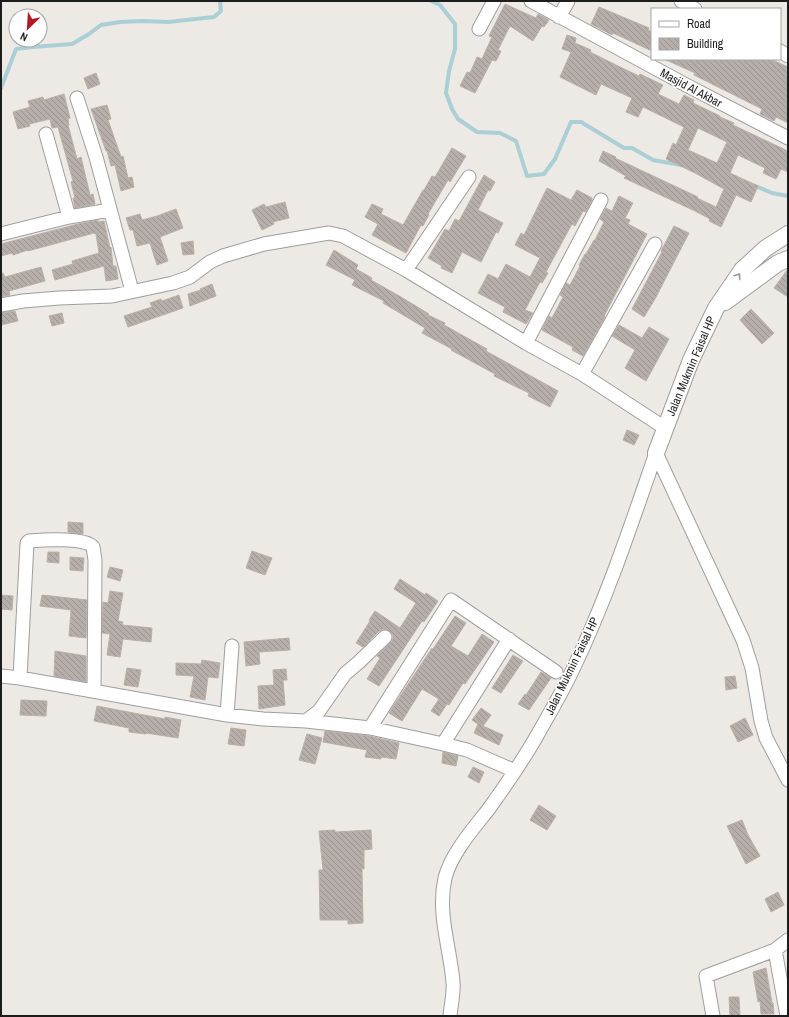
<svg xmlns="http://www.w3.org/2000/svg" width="789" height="1017" font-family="'Archivo Narrow',sans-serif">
	<defs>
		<pattern id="building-back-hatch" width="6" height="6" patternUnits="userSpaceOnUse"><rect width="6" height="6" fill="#b5aeaa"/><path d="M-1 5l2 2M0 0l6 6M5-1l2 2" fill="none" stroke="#9b9592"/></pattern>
	</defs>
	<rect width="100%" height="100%" fill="#ede9e4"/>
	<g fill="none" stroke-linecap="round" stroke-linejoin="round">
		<path stroke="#aacfd5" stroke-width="4" d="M431,1L440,5L455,24V49L449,71L446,93L452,109L458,119L477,132L500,133L516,141L527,176L544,174L555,159L571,122H581L624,148H632L653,160L681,165
			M1,88L16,49L33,47L72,44L89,34L101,25L120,22L143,21L168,22L214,17L221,11L220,1
			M753,185L772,193L788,196"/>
	</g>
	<path fill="url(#building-back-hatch)" stroke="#bcb0a8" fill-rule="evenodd" d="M505,4L536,18L538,14L549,20L544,27L542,26L533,41L510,26L498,50L501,51L496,61L492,60L475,93L460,86L467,72L470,73L477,57L482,59L492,37L489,36Z
		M599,7L649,28L648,30L652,32V51L613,33L612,35L591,24Z
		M567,35L576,38L575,43L591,50L590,52L620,67L639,76L640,74L663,85L658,94L679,104L684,95L694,100L693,103L720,116V117L734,123L733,125L788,151V172L781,169L776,179L763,173L765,168L738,155L730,173L758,186L751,202L736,195L721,227L709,221L710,219L695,211L624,178L626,176L599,161L603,151L616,157L615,158L698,197L697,198L716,207L724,189L695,173L666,159L673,143L676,145L684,127L643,107L638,117L626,112L632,98L601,84L596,95L560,77L571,52L562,49ZM698,128L727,142L717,163L688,150Z
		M664,59H770L788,67V123L776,117L774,121L760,114L762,109L694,75L695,73Z
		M96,73L100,84L88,89L84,78Z
		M64,94L70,118L68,119L69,125H68L77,159L81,157L90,195L93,194L95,204L75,208L73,198H75L71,182L73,181L71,174L58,127L52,128L50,119L29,124L30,126L18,129L13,112L30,107L28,101L43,97L44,100Z
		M107,105L111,119L108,120L121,157L123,156L128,178L132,177L134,187L121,191L115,165L111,166L107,151H106L91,109Z
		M452,148L466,156L450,182L448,180L428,214L429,215L423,226L421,225L406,253L372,235L378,224L365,217L372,204L383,209L381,214L403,225L423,190H424L432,176L435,177Z
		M484,175L495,182L490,191L488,190L478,210L503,223L498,233L496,232L481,262L462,252L452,273L441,268L442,266L428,258L445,229L449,231L455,219L459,221Z
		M547,188L571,200L577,190L592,198V200L586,212L583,211L575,226L572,224L546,272L548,273L542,283L540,282L525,310L533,313L526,324L503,312L505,307L478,293L488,274L498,279L506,264L530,277L540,258L515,245L521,233L524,235Z
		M619,196L633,203L625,218L630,220L628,224L647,234L604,316L605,317L583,356L572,350L573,347L542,330L549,316L552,318L563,297L560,295L566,283L570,285L580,266L579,265L585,254H586L594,240H595L604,222L600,219L606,208L612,211Z
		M285,202L289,218L273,222L274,224L262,230L252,210L264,204L266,207Z
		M176,209L183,228L160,237L168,261L157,265L150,243L137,246L133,230H130L126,218L140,214L142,220L157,216Z
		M98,220V222L104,221L110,248L111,247L113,266H116L118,279L106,281L104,266L55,280L52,270L73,264L72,261L99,253L96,234L94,233L28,251V250L13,255L12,253L1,256V244L78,224Z
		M674,226L689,233L655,299L644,317L632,309L662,252L661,251Z
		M193,241L194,254L183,255L181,243Z
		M334,250L358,265L356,269L372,278L371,280L401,297L429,314L428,315L445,323L444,325L487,349L486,351L558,391L550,407L528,396L529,393L494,376L495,374L451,350L452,349L422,333L425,328L383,303L384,301L352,285L355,280L326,265Z
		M41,267L45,281L9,291L10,295L1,297V274L3,273L5,277Z
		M788,269V297L774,288Z
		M212,284L216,296L190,306L188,294L201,290L200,289Z
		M179,295L183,308L128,327L124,316L152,307L150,303L161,299L162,301Z
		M751,309L774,333L762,344L740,320Z
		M15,311L18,321L1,325V313Z
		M62,313L64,323L52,326L49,316Z
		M619,325L642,338L649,327L669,339L646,381L625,368L635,350L612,336Z
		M627,430L639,435L634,445L623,440Z
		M68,522L83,523V534L68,532Z
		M252,551L272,558L265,575L246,568Z
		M48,552H59V563L47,562Z
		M70,557L84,558L83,571L70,570Z
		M110,567L123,570L120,581L107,577Z
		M400,579L425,595L426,593L438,601L424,622L422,621L379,686L367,679L380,658L377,656L391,642L393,639V635L390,631L383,629L379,631L363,647L356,643L370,621L369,620L375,611L400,628L416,603L394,589Z
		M110,591L123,593L118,621L123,622L122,625L152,628L151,642L123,639L120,657L107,655L110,634L102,633L103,602L108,603Z
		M1,595L13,596L12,610L1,609Z
		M42,595L87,600L86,638L69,636L71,610L40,606Z
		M455,616L466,623L451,646L468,656L482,634L494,642L465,684L463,683L449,705L447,704L439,716L431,711L439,699L422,689L402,721L389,713L432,648L433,649Z
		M289,638L290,650L259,652L260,664L246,666L244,642Z
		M55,651L86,656V682L54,676Z
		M513,655L523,661L501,693L492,688Z
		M202,660L220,663L218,678L208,677L205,700L190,697L194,676L176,675V663L201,664Z
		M127,668L141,670L138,687L124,685Z
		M286,669L287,680H283L285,705L259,709L258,686L274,685L273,670Z
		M541,672L551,678L529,710L518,704L525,694L526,695Z
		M735,676L737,688L726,690L725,677Z
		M21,700L47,701L46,716L20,715Z
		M97,706L165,719V717L181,720L178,738L146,733V734L129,732V728L94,721Z
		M481,708L491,715L483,726L503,735L499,745L474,733L478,724L472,720Z
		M745,718L753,735L738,742L730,726Z
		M231,728L246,730L244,746L228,744Z
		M325,731L369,736L399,743L396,759L381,757V759L365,757L367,750L323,742Z
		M307,734L322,738L315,764L299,760Z
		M443,752L458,756L456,766L442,763Z
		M473,767L484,772L479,783L468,777Z
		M539,805L556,816L547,830L530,820Z
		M742,820L748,835L760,856L746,864L727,826Z
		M335,830V832L371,830L372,849L364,850V869H362L363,923L348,924V920H320L319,870H323L319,831Z
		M778,892L784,905L771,912L765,899Z
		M766,968L772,1003H773L774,1014H761L760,1001L758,1002L753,972Z
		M729,997H739L740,1016H730Z"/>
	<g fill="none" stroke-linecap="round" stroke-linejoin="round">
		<g stroke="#9e9e9e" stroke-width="15">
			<path id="minor" d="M531,1L686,85L788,138
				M681,1L695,9
				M559,17L568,1
				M479,29L494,1
				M780,51L788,56
				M77,98L96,157L132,291
				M46,134L69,217
				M1,234L69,217L110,210
				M406,270L469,177
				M1,305L23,301L59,298L112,296L173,283L190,277L210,262L223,256L264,244L329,233L343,236L406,270L526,343L582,374L665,428
				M526,343L601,200
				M582,374L655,244
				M656,453L743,640L752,668L761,721L766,738L788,780
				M1,676L20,678L227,715L263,719L306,721L319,711L345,674L359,662L385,637
				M20,678L27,543L29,541C41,540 86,537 93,547L95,560L94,691
				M227,715L232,646
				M306,721L370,728L443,744L509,639
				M370,728L451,600L556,672
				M443,744L467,750L515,771
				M775,950L787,1016
				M450,1016C451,1005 454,993 453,982C450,947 437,913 445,878C451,854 473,829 488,810C506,785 524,759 539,732C551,711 564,689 574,667C607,598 631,525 656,453
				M713,1016L706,976L775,950L788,940"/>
		</g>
		<g stroke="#9e9e9e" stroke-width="18">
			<path id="tertiary" d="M725,302L778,263L788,259
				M656,453L691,360L716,308L742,270L766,248L788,234"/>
		</g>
		<use href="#minor" stroke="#fff" stroke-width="13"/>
		<use href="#tertiary" stroke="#fff" stroke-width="16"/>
	</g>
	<defs><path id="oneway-chevron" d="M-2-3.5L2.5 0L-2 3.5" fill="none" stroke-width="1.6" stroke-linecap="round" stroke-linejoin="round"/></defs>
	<use stroke="#999" href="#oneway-chevron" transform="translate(738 276) rotate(-56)"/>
	<g text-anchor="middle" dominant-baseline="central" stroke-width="3" stroke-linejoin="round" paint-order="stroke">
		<g font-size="12" fill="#1d1d1d" stroke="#fff">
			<text transform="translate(691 88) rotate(28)">Masjid Al Akbar</text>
			<text transform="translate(691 366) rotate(-67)">Jalan Mukmin Faisal HP</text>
			<text transform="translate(572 666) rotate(-64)">Jalan Mukmin Faisal HP</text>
		</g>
	</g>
	<rect width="789" height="1017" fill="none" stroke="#1d1d1d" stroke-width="4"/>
	<rect x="651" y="8" width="130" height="52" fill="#ffffff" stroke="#a5a5a5"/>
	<rect x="659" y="21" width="20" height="6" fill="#ffffff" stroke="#a5a5a5"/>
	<text x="687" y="28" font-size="12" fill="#1d1d1d">Road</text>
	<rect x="659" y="38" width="20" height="12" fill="url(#building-back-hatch)" stroke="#a5a5a5"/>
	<text x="687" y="48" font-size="12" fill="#1d1d1d">Building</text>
	<g transform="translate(28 28) rotate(205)"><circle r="19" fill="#ffffff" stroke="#a5a5a5"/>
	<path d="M0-3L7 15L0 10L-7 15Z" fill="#b01925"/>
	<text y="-6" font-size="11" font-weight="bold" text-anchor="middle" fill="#1d1d1d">N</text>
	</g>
</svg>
